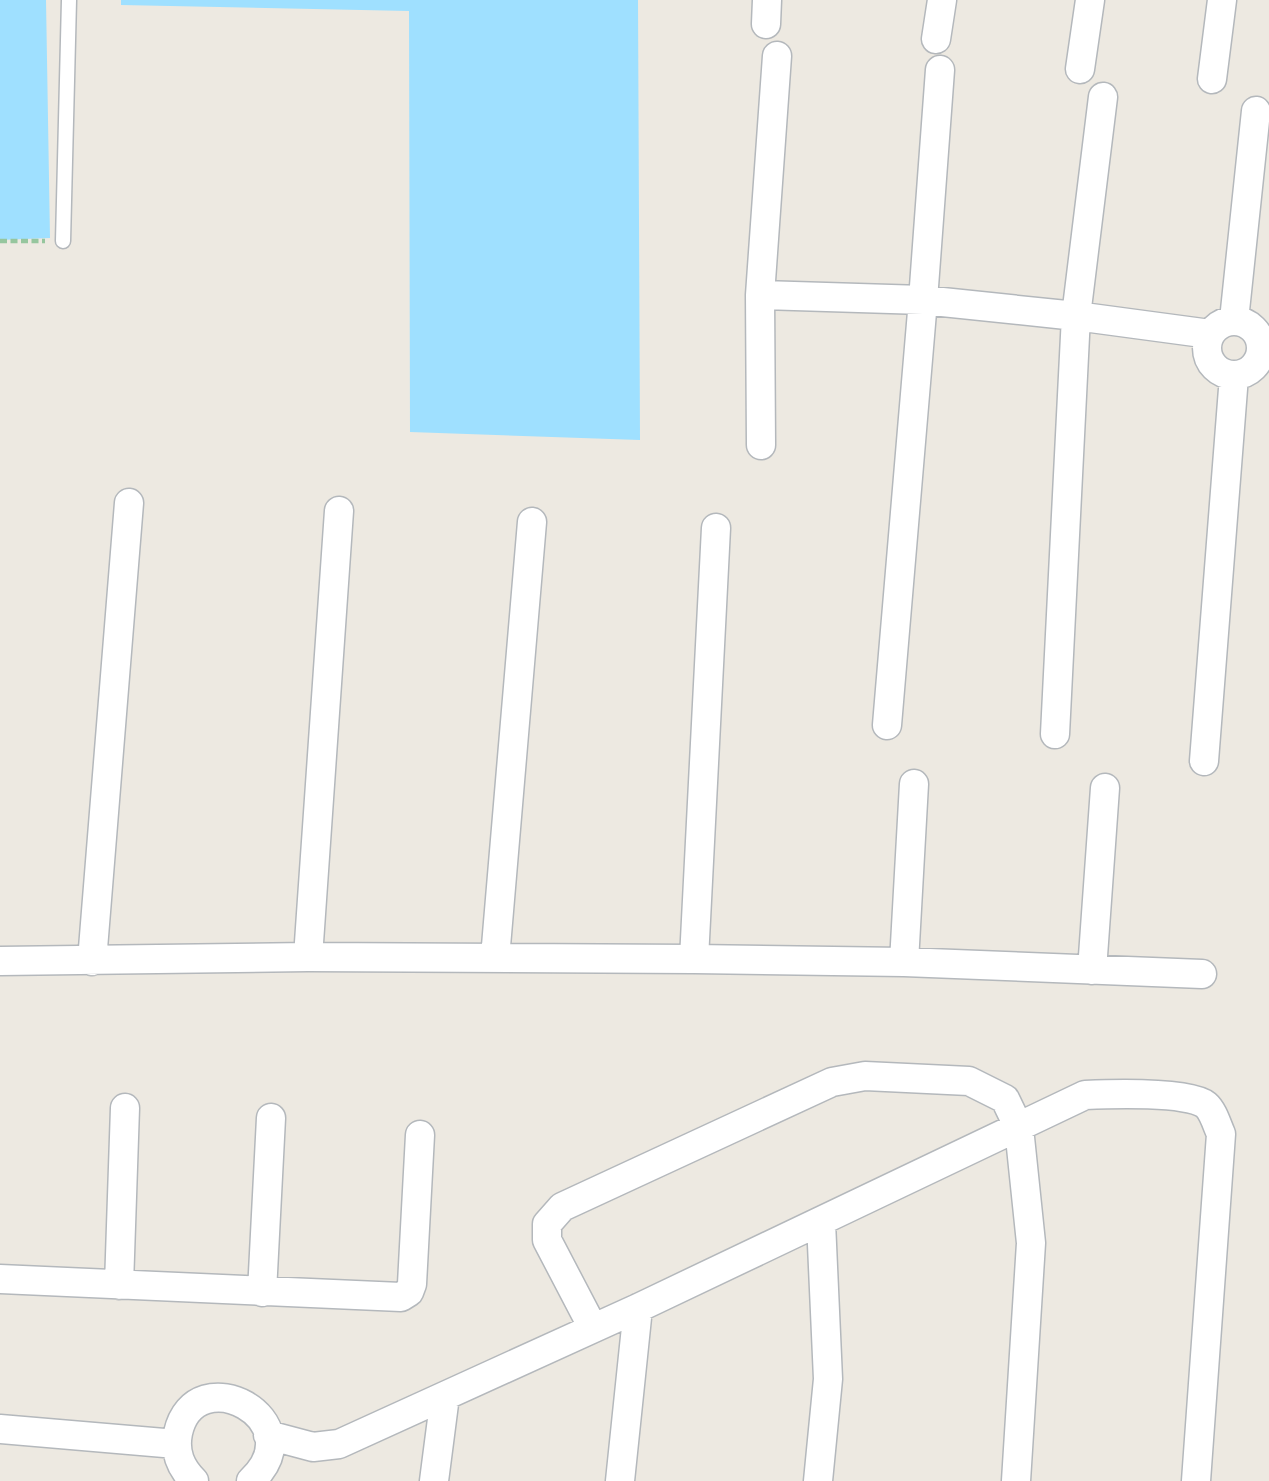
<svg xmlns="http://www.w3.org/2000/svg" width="1269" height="1481" font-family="'Alegreya Sans',sans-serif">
	<rect width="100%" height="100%" fill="#ede9e1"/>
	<path fill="#9fe0ff" d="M0,0H46L50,238L0,240Z
		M121,0H638L640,440L410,432L409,11L121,5Z"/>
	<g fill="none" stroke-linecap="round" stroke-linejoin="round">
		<g stroke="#b4b8bc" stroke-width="17">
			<path id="service" d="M63,241L69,0"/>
		</g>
		<g stroke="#b4b8bc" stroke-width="31">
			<path id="minor" d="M766,24L767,0
				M936,39L942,0
				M1080,69L1090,0
				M1212,79L1222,0
				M760,295L923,300L1076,316L1210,334
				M1234,320L1256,111
				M1207 348a27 27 0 1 1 54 0a27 27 0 1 1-54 0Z
				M761,445L760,295L777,56
				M887,725L923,300L940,70
				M1055,734L1076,316L1103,97
				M1204,761L1234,376
				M308,957L339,511
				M495,958L532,522
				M694,959L716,528
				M0,961L308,957L694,959L904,962L1202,974
				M92,961L129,503
				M904,962L914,784
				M1092,970L1105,788
				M0,1279L401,1297L409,1292L412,1284L420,1135
				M119,1285L125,1108
				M262,1292L271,1118
				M593,1328L547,1240V1224L562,1207L832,1082L865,1076L969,1081L1005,1099L1019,1128L1031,1243L1016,1481
				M0,1429L176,1444
				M268,1435L313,1447L339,1444L638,1308L1085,1095C1109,1094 1189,1091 1206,1105C1213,1111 1217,1125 1221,1134L1196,1481
				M194,1481C181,1468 174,1453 178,1433C195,1356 316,1420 251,1481
				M434,1481L445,1396
				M620,1481L638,1308
				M818,1481L828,1379L821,1222"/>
		</g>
		<path stroke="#96c69e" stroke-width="4.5" stroke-dasharray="7 3.5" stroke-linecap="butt" d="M0,241H45"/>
		<use href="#service" stroke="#fff" stroke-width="14"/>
		<use href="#minor" stroke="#fff" stroke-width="28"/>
	</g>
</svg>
